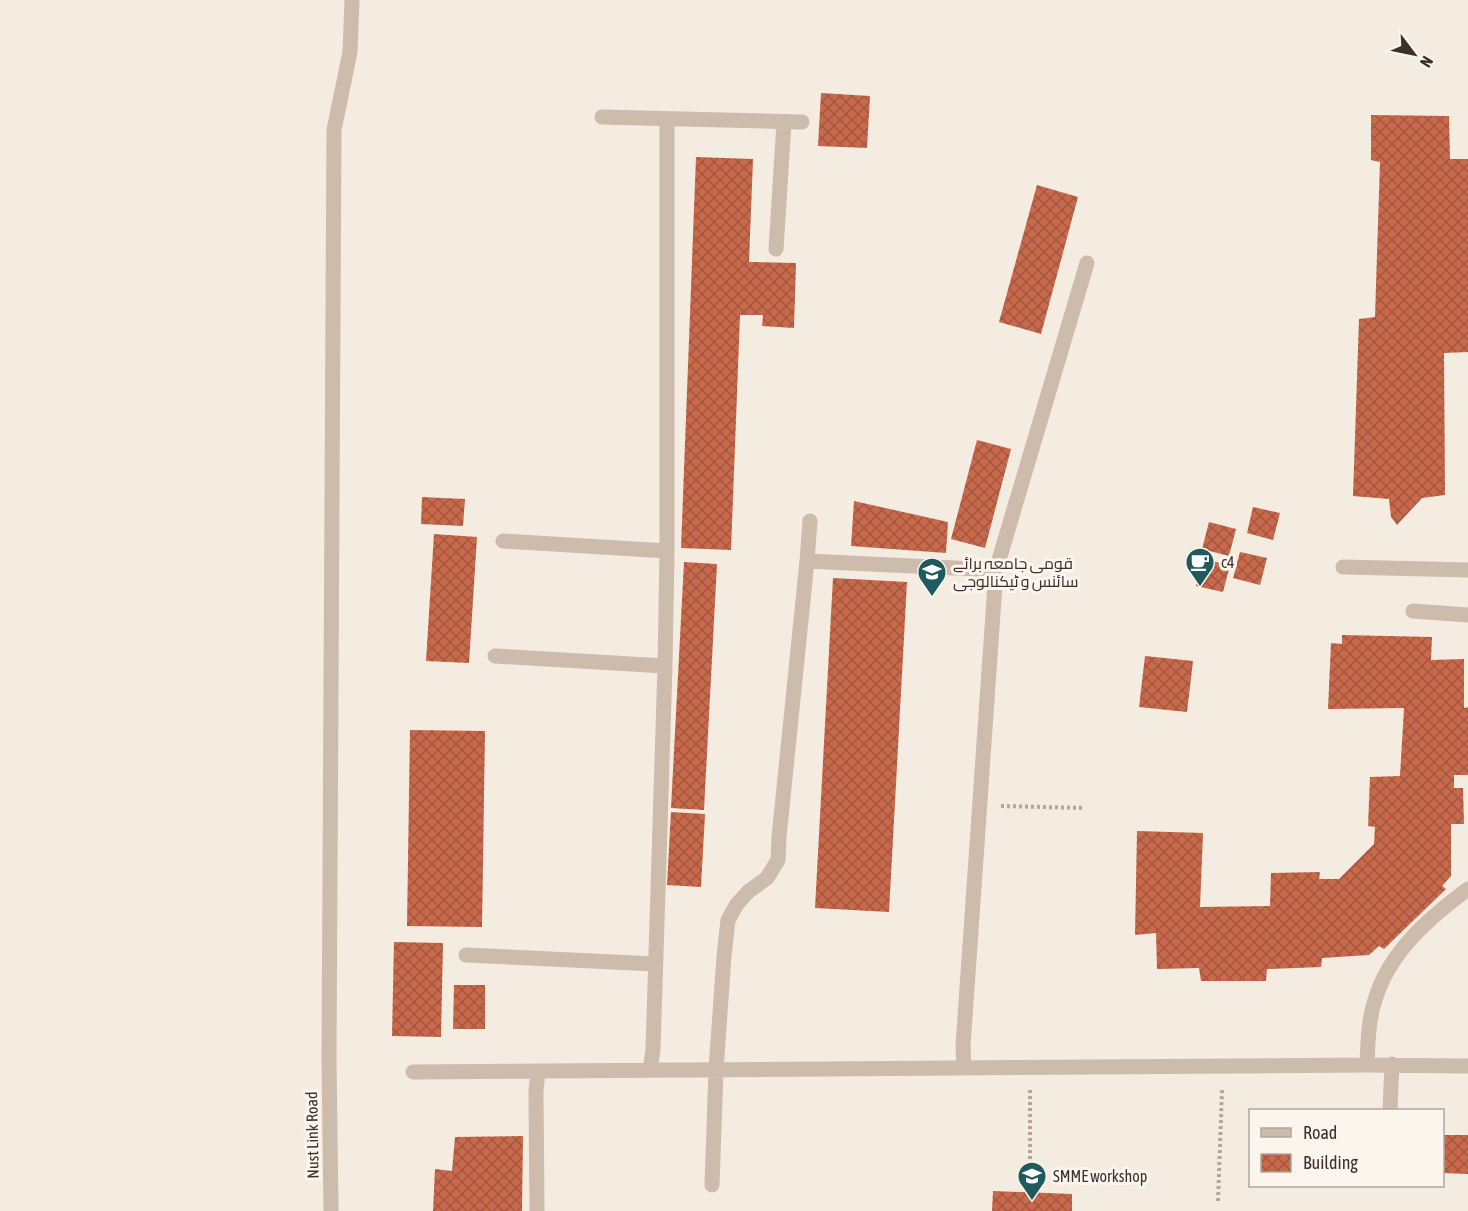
<svg xmlns="http://www.w3.org/2000/svg" width="1468" height="1211" font-family="'Asap Condensed',Cairo,sans-serif">
	<defs>
		<pattern id="building-cross-hatch" width="8" height="8" patternUnits="userSpaceOnUse" patternTransform="scale(1.5)"><rect width="8" height="8" fill="#c8694b"/><path d="M0 0l8 8M0 8l8-8" fill="none" stroke="#a4573f"/></pattern>
	</defs>
	<rect width="100%" height="100%" fill="#f4ebe1"/>
	<path fill="url(#building-cross-hatch)" d="M821,93L870,96L867,148L818,146Z
		M1371,115L1449,116L1450,159H1468V352L1444,353L1445,495L1422,498L1397,525L1391,517L1389,499L1353,496L1359,319L1375,317L1380,162L1371,160Z
		M696,157L753,159L749,262L796,263L794,328L762,326L763,315H740L731,550L681,548Z
		M1037,185L1078,197L1041,334L999,322Z
		M977,440L1011,449L985,548L951,539Z
		M422,497L465,499L463,526L421,524Z
		M854,501L948,522L946,553L851,546Z
		M1253,507L1280,513L1273,540L1247,533Z
		M1209,522L1236,529L1229,556L1202,549Z
		M434,534L477,537L469,663L426,661Z
		M1240,552L1267,558L1260,585L1233,578Z
		M1203,559L1230,565L1223,592L1196,586Z
		M684,562L717,564L704,810L671,808Z
		M833,578L907,582L889,912L815,908Z
		M1342,635L1432,637L1431,660L1464,659V708L1468,707V775H1454V788H1463L1464,824H1451V876L1442,886L1446,889L1384,949L1379,946L1369,955L1322,958L1321,967L1267,969L1266,981H1201L1199,968L1157,969L1156,933L1135,935L1137,831L1203,833L1200,907L1270,906L1271,873L1320,872L1319,879H1339L1374,844L1375,827L1368,826L1370,777L1400,776L1404,708L1328,709L1331,643L1342,644Z
		M1145,656L1193,661L1187,712L1139,707Z
		M410,730L485,731L482,927L407,926Z
		M671,812L705,814L701,887L667,885Z
		M394,942L443,943L441,1037L392,1036Z
		M454,985H485V1029H453Z
		M1442,1135H1468V1174L1442,1173Z
		M523,1136L522,1211H433L435,1169L452,1171L455,1137Z
		M993,1191L1072,1194V1211H992Z"/>
	<g fill="none" stroke-linecap="round" stroke-linejoin="round">
		<path stroke="#b9a596" stroke-width="4" stroke-dasharray="3 3" stroke-linecap="butt" d="M1001,806L1085,808
			M1030,1090V1178
			M1218,1201L1222,1090"/>
		<path stroke="#cdbbac" stroke-width="15" d="M602,117L802,122
			M776,249L784,122
			M503,541L667,551
			M807,561L996,570
			M1343,567L1468,570
			M1413,611L1468,615
			M495,656L665,666
			M466,955L655,964
			M1367,1065C1368,1043 1368,1021 1375,1000C1389,952 1429,918 1468,889
			M964,1068L963,1046L996,570L1087,263
			M650,1070L653,1050L665,666L667,551V119
			M413,1072L1367,1065L1468,1066
			M1390,1110L1392,1064
			M712,1185L716,1070L724,956L728,920L737,904L749,891L767,878L778,860L779,837L807,561L810,521
			M331,1211L329,1058L334,130L350,52L352,0
			M537,1211L536,1092L538,1071"/>
	</g>
	<defs>
		<g id="cafe-pin" transform="scale(1.5)"><path d="M0 17L-7.5 6A9.5 9.5 0 1 1 7.5 6Z" fill="#1f5a5e" stroke="#fbf5ee"/><path d="M-5.5-4.5H6V0H3Q3 3.5 0 3.5H-2.5Q-5.5 3.5-5.5 0ZM3-3.2v2h1.7v-2ZM-6 4.5H4V6H-6Z" fill="#fff"/></g>
		<g id="university-pin" transform="scale(1.5)"><path d="M0 17L-7.5 6A9.5 9.5 0 1 1 7.5 6Z" fill="#1f5a5e" stroke="#fbf5ee"/><path d="M0-5L7-2L0 1L-7-2ZM-4 1L0 2.5L4 1V4Q0 6-4 4Z" fill="#fff"/></g>
	</defs>
	<g fill-rule="evenodd">
		<use href="#cafe-pin" x="1200" y="562"/>
		<use href="#university-pin" x="932" y="572"/>
		<use href="#university-pin" x="1032" y="1176"/>
	</g>
	<g text-anchor="middle" dominant-baseline="central" stroke-width="6" stroke-linejoin="round" paint-order="stroke">
		<g font-size="16" fill="#3b302b" stroke="#fbf5ee" text-anchor="start">
			<text x="1221" y="562">c4</text>
			<text x="953" y="563">قومی جامعہ برائے<tspan x="953" dy="18">سائنس و ٹیکنالوجی</tspan></text>
			<text x="1053" y="1176">SMME workshop</text>
		</g>
		<g font-size="16" fill="#3b302b" stroke="#fbf5ee">
			<text transform="translate(312 1135) rotate(-91)">Nust Link Road</text>
		</g>
	</g>
	<rect x="1249" y="1109" width="195" height="78" fill="#fbf5ee" stroke="#aea6a0" stroke-width="1.5"/>
	<rect x="1261" y="1128" width="30" height="9" fill="#cdbbac" stroke="#aea6a0" stroke-width="1.5"/>
	<text x="1303" y="1139" font-size="18" fill="#3b302b">Road</text>
	<rect x="1261" y="1154" width="30" height="18" fill="url(#building-cross-hatch)" stroke="#aea6a0" stroke-width="1.5"/>
	<text x="1303" y="1169" font-size="18" fill="#3b302b">Building</text>
	<g transform="translate(1414 54) rotate(122)" stroke="#fbf5ee" stroke-width="4.5" paint-order="stroke">
	<path d="M0-4.5L10 22L0 15L-10 22Z" fill="#3b302b"/>
	<text y="-9" font-size="16" font-weight="bold" text-anchor="middle" fill="#3b302b">N</text>
	</g>
</svg>
